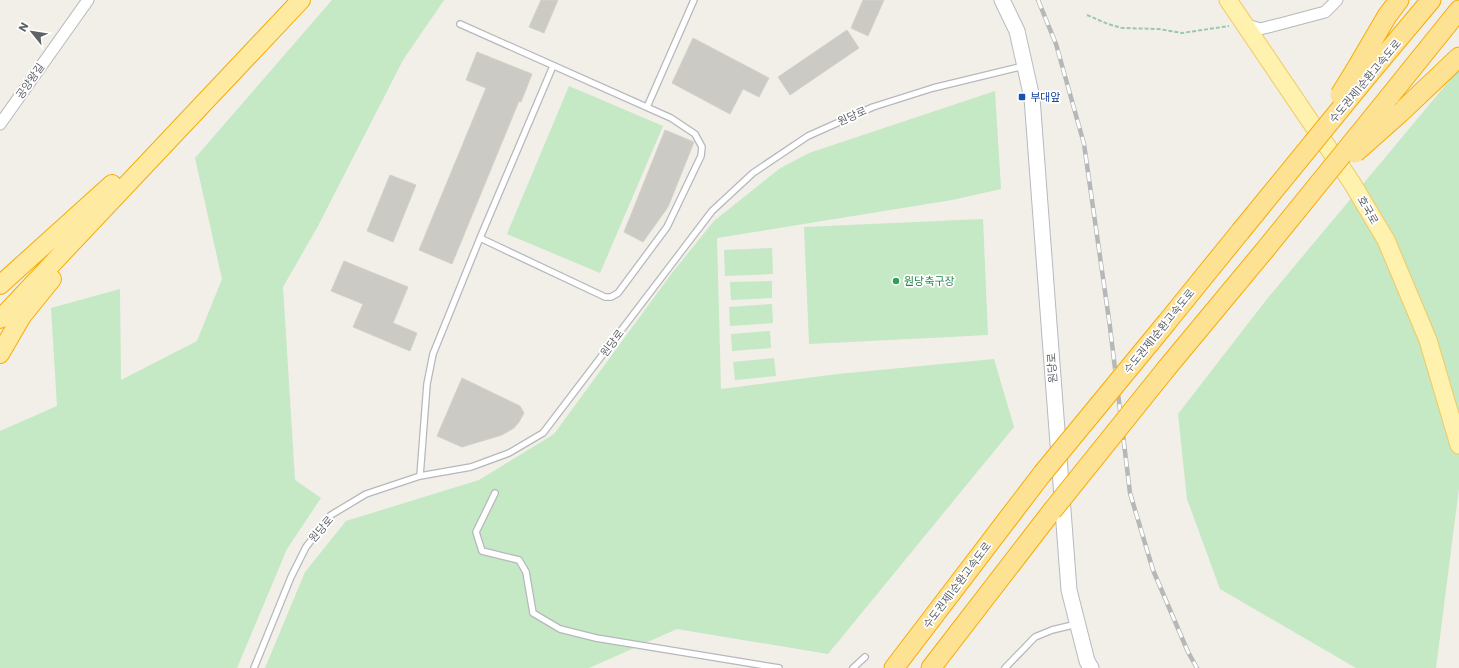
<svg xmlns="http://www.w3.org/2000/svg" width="1459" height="668" font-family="Poppins,'Noto Sans KR',sans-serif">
	<rect width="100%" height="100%" fill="#f1efe8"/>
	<path fill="#c5e8c5" d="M332,0H444L403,60L318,226L283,287L295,480L321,498L287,549L237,668H0V431L57,406L51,308L120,289L121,380L197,341L222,279L195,158Z
		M1459,69V488L1436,668H1356L1220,589L1187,499L1178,414L1267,299Z
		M569,86L663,126L600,273L507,234Z
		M995,91L1001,189L952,200L717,238L721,389L838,374L994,359L1014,427L828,654L677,629L589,668H265L305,572L346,521L479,480L554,434L672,273L714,221L779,169L809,153Z
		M983,219L988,335L809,344L804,227Z
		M772,248L773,274L725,276L724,250Z
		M772,281V298L731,300L730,282Z
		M772,304L773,323L730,326L729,307Z
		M770,331L771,348L732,351L731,334Z
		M774,358L776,376L735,380L733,362Z"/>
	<path fill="#cccac5" stroke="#d6d1c6" d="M541,0H558L544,33L529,27Z
		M863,0H884L868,36L851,28Z
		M847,30L859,48L790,95L778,77Z
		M693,38L769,78L759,97L743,89L730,114L672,83Z
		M477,52L532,74L521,102L519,101L452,264L419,250L486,88L466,80Z
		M665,130L694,142L668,207L643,242L624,232Z
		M390,175L416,185L393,242L367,231Z
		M344,261L408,287L393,323L417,333L410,351L353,327L363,304L331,291Z
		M462,378L520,406L524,413L519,422L514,428L502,435L462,447L437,436Z"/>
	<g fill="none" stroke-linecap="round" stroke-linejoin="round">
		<g stroke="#b5b8bc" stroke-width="8">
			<path id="service" d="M460,24L671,118L695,134L702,147L701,156L667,227L618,293L611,297H605L480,238
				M647,107L694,0
				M420,476L427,384L433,354L480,238L553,66
				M495,493L476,532L482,551L519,560L526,572L533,613L560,629L596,638L779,668
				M254,668L291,577L306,547L331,515L366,494L420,476L471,467L509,453L543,433L712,211L753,173L808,136L873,107L933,88L1024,66
				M853,668L865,657
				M1005,668L1035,637L1052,630L1077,624"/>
		</g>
		<g stroke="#b5b8bc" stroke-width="13">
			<path id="minor" d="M1244,24L1260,29L1280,24L1325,12L1337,0
				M0,124L88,0"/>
		</g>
		<g stroke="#b6babf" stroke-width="17">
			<path id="secondary" d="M1002,0L1017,31L1032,98L1069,590L1087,661L1091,668"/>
		</g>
		<g stroke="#f2c960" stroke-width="19">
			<path id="primary" d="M1228,0L1352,183L1386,240L1428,340L1459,445"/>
		</g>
		<g stroke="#f9ab00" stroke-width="20">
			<path id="trunk" d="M0,285L112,184
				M0,319L301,0
				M0,354L22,316L52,279"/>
		</g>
		<g stroke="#f9ab00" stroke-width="21">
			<path id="motorway" d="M1356,69L1387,16L1399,0
				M1369,74L1431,0
				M1389,97L1459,10
				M1400,113L1459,57
				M1167,322L1240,232
				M1166,369L1264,251
				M894,668L1042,474
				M931,668L1052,511"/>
		</g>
		<path stroke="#9cc7a9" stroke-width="2" stroke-dasharray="4 2" stroke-linecap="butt" d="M1087,15L1108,24L1122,28L1159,29L1182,33L1229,26"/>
		<use href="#service" stroke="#fff" stroke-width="5.5"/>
		<use href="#minor" stroke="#fff" stroke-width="11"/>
		<use href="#secondary" stroke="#fff" stroke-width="15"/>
		<use href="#primary" stroke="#fff2af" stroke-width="17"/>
		<use href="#trunk" stroke="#feeaa1" stroke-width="18"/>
		<use href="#motorway" stroke="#fde293" stroke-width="19"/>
		<g stroke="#b6b7b8" stroke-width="4.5">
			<path id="rail" d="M1038,0L1056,44L1084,144L1110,327L1130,493L1153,570L1188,652L1197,668"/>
		</g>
		<use href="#rail" stroke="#fff" stroke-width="3" stroke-dasharray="9" stroke-linecap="butt"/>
		<g stroke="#f9ab00" stroke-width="21" stroke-linecap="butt">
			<path id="motorway-bridge" d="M1340,95L1356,69
				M1355,153L1400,113
				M1240,232L1369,74
				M1264,251L1389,97
				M1042,474L1167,322
				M1052,511L1166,369"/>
		</g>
		<use href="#motorway-bridge" stroke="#fde293" stroke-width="19"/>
	</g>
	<rect fill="#1a4fb4" stroke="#fff" stroke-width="1.5" x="1018" y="93" width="8" height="8" rx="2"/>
	<circle fill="#2e9e5b" stroke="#fff" stroke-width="1.5" cx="896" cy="281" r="4"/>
	<g text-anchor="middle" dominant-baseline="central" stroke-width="3.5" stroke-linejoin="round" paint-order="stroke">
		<g font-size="11" fill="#5f6368" stroke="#fff">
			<text transform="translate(30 81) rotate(-55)">공양왕길</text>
			<text transform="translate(1365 81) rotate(-50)">수도권제1순환고속도로</text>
			<text transform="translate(852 116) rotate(-24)">원당로</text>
			<text transform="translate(1368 210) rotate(60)">호국로</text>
			<text transform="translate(1159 331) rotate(-51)">수도권제1순환고속도로</text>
			<text transform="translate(612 343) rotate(-53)">원당로</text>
			<text transform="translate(1052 368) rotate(-94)">원당로</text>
			<text transform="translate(321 529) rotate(-49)">원당로</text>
			<text transform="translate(957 585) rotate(-53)">수도권제1순환고속도로</text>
		</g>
		<g font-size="11" fill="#164399" stroke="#fff" text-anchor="start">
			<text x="1030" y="97">부대앞</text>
		</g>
		<g font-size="11" fill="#27864d" stroke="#fff" text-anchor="start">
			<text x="904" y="281">원당축구장</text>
		</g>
	</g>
	<g transform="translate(32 32) rotate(300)" stroke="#ffffff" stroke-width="3" paint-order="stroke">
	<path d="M0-3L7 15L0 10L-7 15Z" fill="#5f6368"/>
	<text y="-6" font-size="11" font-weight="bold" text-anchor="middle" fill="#5f6368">N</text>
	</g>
</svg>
